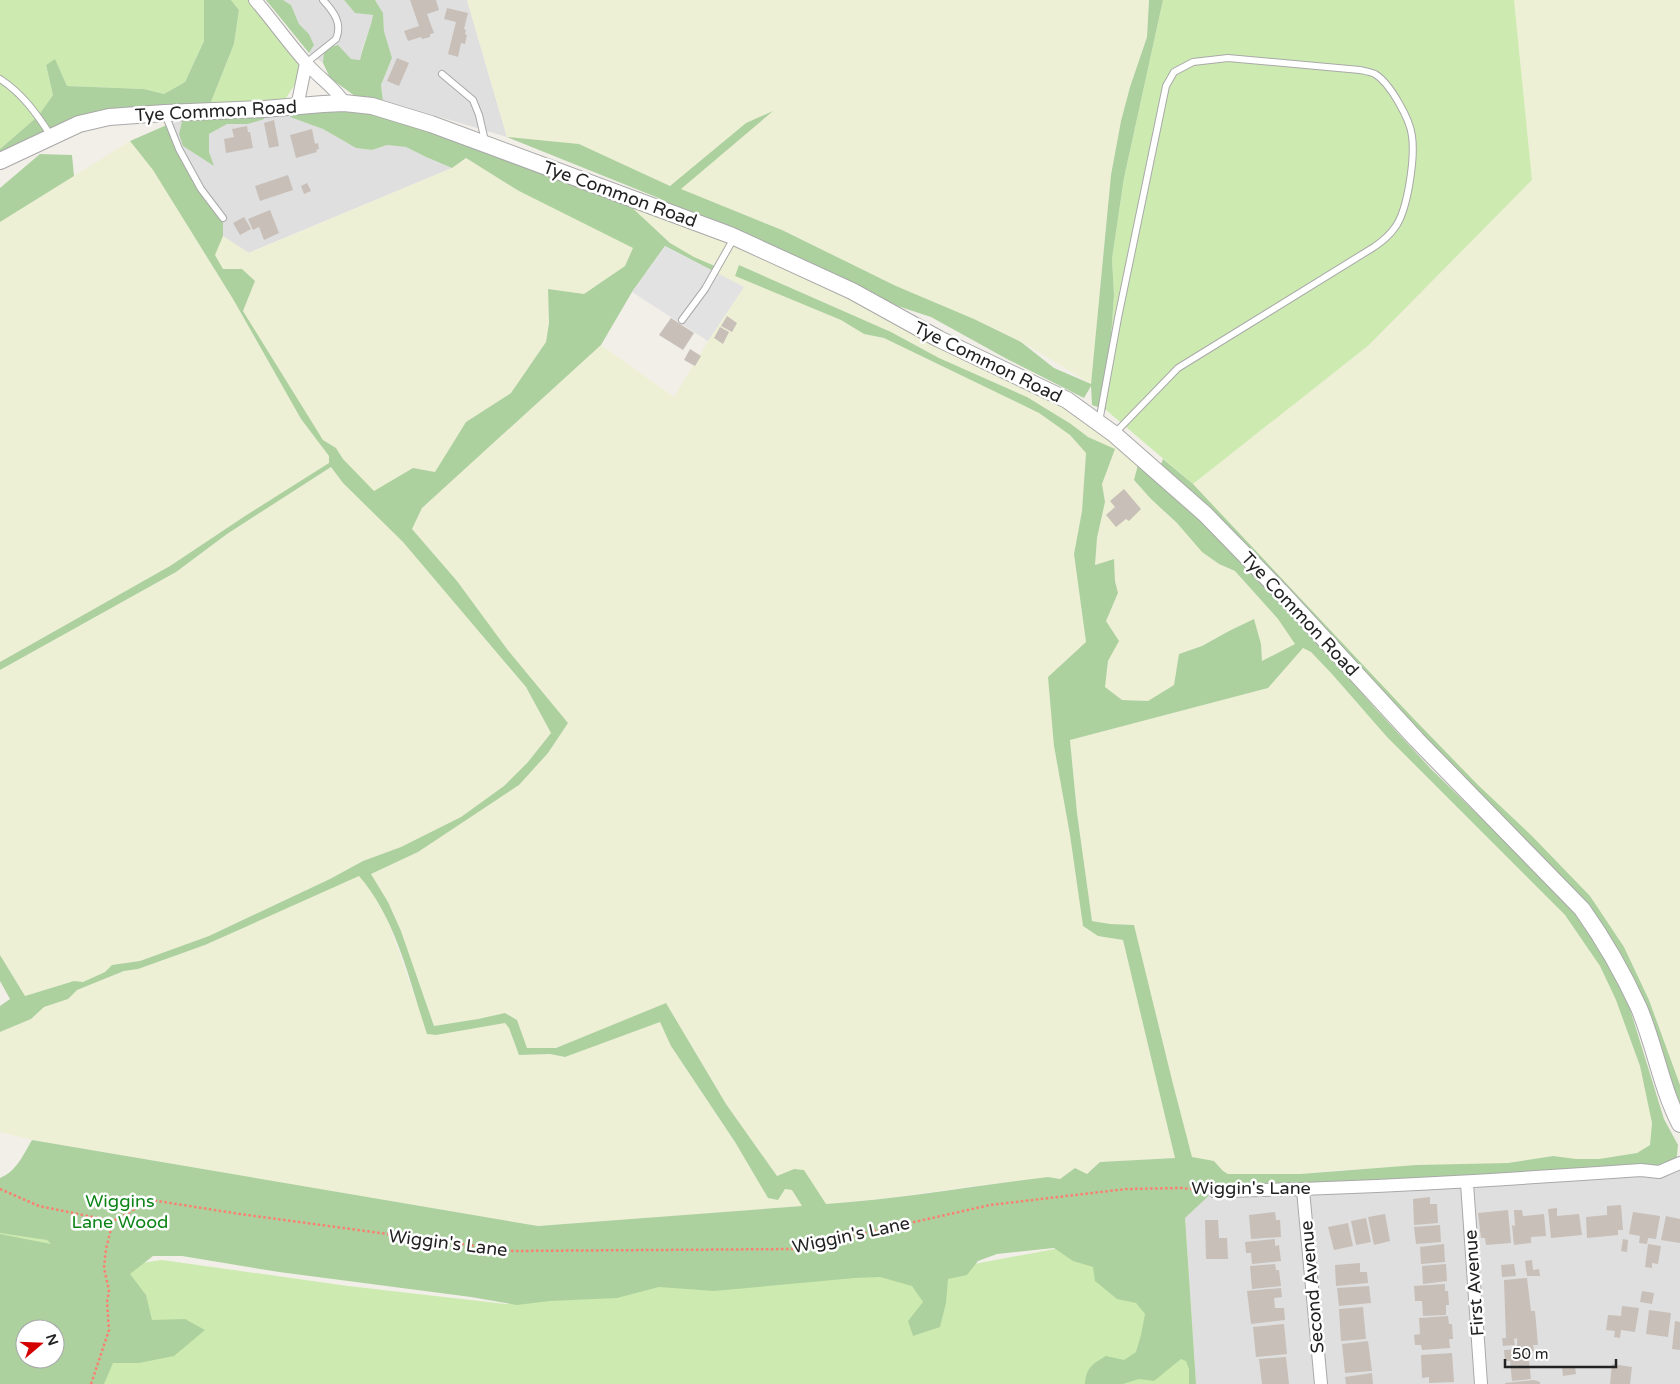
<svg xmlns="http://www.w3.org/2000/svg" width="1680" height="1384" font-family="'Varela Round',sans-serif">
	<rect width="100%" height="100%" fill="#f2efe9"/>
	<path fill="#e0dfdf" d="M283,0H344L355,13L373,15L370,29L363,46L360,60L351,59L324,49L323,63L309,53L314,45L309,34L299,24L291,5Z
		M375,0H467L507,137L383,100L381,85L392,58L384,31L383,13Z
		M297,107L291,117L323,129L356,148L372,150L387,145L406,147L426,157L452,168L248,253L223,236V218L201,189L169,124L182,121L179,134L213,165L209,152V134L227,124H248L264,109Z
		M1680,1163V1384H1196L1185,1218L1214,1191Z"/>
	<path fill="#eef0d5" d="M467,0H1149L1147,37L1130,87L1121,121L1111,175L1091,384L1022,342L974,319L896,286L782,230L680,189L771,112L746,123L670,186L579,144L507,137Z
		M1514,0H1680V1085L1649,1000L1624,947L1590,896L1532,836L1478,785L1412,717L1193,484L1369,345L1532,180Z
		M130,141L153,170L233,299L301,419L329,456L330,463L245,516L170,566L0,662V222Z
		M466,158L519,191L633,248L625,266L584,294L548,289L549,323L546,342L511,393L466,422L435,472L413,468L374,492L343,459L336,448L323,440L243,311L255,281L242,269H223L215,255L223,236L249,253L452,168Z
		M626,202L730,235L1067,400L1140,457L1134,480L1151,499L1219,564L1235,571L1278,619L1296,644L1262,661L1261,644L1254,619L1229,631L1202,646L1179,654L1174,685L1148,701L1122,700L1105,687L1108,661L1118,641L1106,621L1118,593L1115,581L1114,559L1095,565L1097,538L1105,502L1102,484L1115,449L1088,437L1071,424L1027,397L939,358L891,332L739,265L736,276L841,320L864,334L884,338L1039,413L1070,435L1086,453L1082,511L1074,554L1086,642L1058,667L1054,746L1070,835L1083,926L1098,936L1123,940L1175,1158L1100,1162L1087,1174L1075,1168L1060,1179L1048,1177L975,1186L888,1198L825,1204L804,1170L794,1169L777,1176L726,1104L666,1003L556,1048H527L517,1020L505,1013L478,1019L434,1026L401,931L388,902L371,874L418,852L519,785L548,753L568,723L507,649L457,581L412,529L422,508L601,345L674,397L708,341L744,287L713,271L716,267L694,257L670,243Z
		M331,467L343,483L403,542L526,687L551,733L528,762L504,786L461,817L401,847L363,861L330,879L209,936L140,961L112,965L105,972L83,982L74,981L25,996L0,955V670L176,572L227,534Z
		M1303,648L1311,652L1332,674L1387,737L1565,915L1600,966L1616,1000L1640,1066L1652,1123L1650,1145L1637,1153L1599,1159H1576L1553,1156L1508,1163L1339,1170L1300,1174L1228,1175L1223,1171L1214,1161L1192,1158L1173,1084L1134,925L1110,924L1092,921L1077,813L1070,740L1268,688Z
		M359,875L372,891L387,919L428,1034L436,1035L505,1023L509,1028L519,1055L550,1054L565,1057L660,1022L671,1046L735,1142L768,1198L785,1189L792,1190L802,1206L538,1226L32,1140L0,1132V1032L31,1019L44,1007L68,999L77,990L125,971L138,969L205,945Z"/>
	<path fill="#cdebb0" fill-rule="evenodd" d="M0,0H204V41L185,82L164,94L144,89L67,86L55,60L46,65L53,95L38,116L0,149Z
		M231,0H257L297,54L300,77L284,101L209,107L234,44L239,10Z
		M1163,0H1514L1532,180L1369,345L1193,484L1106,410L1114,295L1112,259L1124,178Z
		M1185,1218L1196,1384H0V1227L134,1264L162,1260L348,1286L506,1304L625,1287L915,1275L1076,1245ZM25,1329H55V1359H25Z"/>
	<path fill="#add19e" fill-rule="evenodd" d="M204,0H231L239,10L234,44L209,107L264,109V119L248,124H227L209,134V152L214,166L183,146L179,134L182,121L217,112L109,117L0,161V149L38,116L53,95L46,65L55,59L67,86L144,89L164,94L185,82L204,41Z
		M266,0H283L291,5L299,24L309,34L314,45L309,53Z
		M344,0H375L383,13L384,31L392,58L381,85L383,100L355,96L330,78L323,63L324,49L338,45L351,59L360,60C363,45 370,31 373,15L355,13Z
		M1149,0H1163L1124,178L1112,259L1114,295L1106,410L1092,405L1091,386L1084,398L1007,359L931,317L852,291L730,235L656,197L507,137L579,144L670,186L746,123L773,111L681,189L782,230L896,286L974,319L1021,342L1054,368L1091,384L1111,175L1121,121L1130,87L1147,37Z
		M372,106L626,202L670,243L694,257L717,267L713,271L665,246L632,292L601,345L422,508L412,529L457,581L507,649L568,723L548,753L519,785L418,852L371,874L388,902L401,931L434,1026L478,1019L505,1013L517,1020L527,1048H556L666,1003L726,1104L777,1176L794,1169L804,1170L826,1204C900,1199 974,1186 1048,1177L1060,1179L1075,1168L1087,1174L1100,1162L1175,1158L1123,940L1098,936L1083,926L1070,835L1054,746L1048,677L1086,642L1074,554L1082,511L1086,453L1070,435L1039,413L884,338L864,334L841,320L735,276L739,265L891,332L939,358L1027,397L1071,424L1088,437L1115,449L1102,484L1105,502L1097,538L1095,565L1114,559L1115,581L1118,593L1106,621L1119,641L1108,661L1105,687L1122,700L1148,701L1174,685L1179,654L1202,646L1229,631L1254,619L1261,644L1262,661L1295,644L1278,619L1235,571L1219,564L1202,552L1177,523L1151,499L1134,480L1140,457L1158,472L1163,459L1193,484L1412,717L1478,785L1532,836L1590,896L1624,947L1649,1000L1680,1085V1124L1604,940L1329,655L1375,708L1431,769L1554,889L1581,920L1608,960L1630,1009L1664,1119L1678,1145L1676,1165L1214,1191L1185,1218L1196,1384H1189V1369L1186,1361L1181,1359L1154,1381L1139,1379L1123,1384H1085C1086,1368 1092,1364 1106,1356L1124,1360L1136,1352L1141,1335L1145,1314L1136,1303L1117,1299L1095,1281L1093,1267L1073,1261L1054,1248L997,1254L978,1261L967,1275L948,1279L946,1303L940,1327L913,1336L908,1321L923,1302L912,1286L880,1277L855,1278L714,1291L659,1287L617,1298L550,1301L517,1305L471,1297L279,1272L182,1256H153L130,1274L146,1295L152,1320L185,1319L205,1330L174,1356L139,1363H113L104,1384H0V1234L51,1244L47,1240L0,1233V1178C17,1171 23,1155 32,1140L538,1226L802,1206L792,1190L785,1189L778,1200L768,1198L735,1142L671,1046L660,1022L565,1057L550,1054L519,1055L509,1028L505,1023L436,1035L427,1034C409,980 397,920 359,876L205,945L138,969L124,971L77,990L68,999L44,1007L31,1019L0,1032V1006L10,999L0,981V955L25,996L74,981L83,982L105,972L112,965L140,961L209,936L330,879L363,861L401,847L461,817L504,786L528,762L551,733L526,687L403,542L343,483L331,467L227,534L176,572L0,670V662L170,566L245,516L329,463V456L301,419L233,299L153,170L130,141L169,124L179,149L223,218V236L215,255L223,269H242L255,281L243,311L323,440L336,448L343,459L374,491L413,468L435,472L466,422L511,393L546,342L549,323L548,289L584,294L625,266L633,248L519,191L466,158L452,168L426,157L406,147L387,145L372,150L356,148L323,129L290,117L297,107ZM1303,648L1311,652L1332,674L1387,737L1565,915L1600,966L1616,1000L1640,1066L1652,1123L1650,1145L1637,1153L1599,1159H1576L1553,1156L1508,1163L1416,1165L1300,1174H1228L1223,1171L1214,1161L1192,1157L1173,1084L1134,925L1110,924L1092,921L1077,813L1070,740L1268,688ZM25,1329H55V1359H25Z
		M40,154L72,155L74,176L0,222V188Z"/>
	<path fill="#e2e2e2" d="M665,246L744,287L708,341L632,292Z"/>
	<path fill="#c7bfb8" d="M410,0H436L439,10L427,14L434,33L430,34V37L422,39L421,37L408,41L404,31L419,26Z
		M447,8L468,13L464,29L466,30L465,34L467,35L465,44L461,43L458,57L448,54L456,22L444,19Z
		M397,58L409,63L399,86L387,81Z
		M274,120L279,146L269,148L264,123Z
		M247,126L248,132H250L253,148L226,153L224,139L234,137L232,129Z
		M312,129L315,144L318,143L319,149L316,150L317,152L296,158L290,135Z
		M288,175L293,190L260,201L255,186Z
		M307,183L311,191L304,194L301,186Z
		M270,210L279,233L264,240L259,227L253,230L248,219Z
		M244,217L251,229L240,235L233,223Z
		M727,316L737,323L732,332L721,326Z
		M671,318L694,333L683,350L659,335Z
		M720,327L729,332L723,344L714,338Z
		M690,349L701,356L695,366L684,360Z
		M1124,489L1141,509L1129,521L1126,519L1116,527L1106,515L1115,507L1110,501Z
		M1430,1197V1204H1437L1438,1223L1414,1225L1413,1199Z
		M1621,1205L1623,1230H1618V1235L1587,1238L1586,1217L1607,1215V1206Z
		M1557,1208V1216L1579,1214L1582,1235L1551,1238L1548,1209Z
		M1508,1210L1511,1243L1486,1245L1485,1238H1481L1478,1213Z
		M1514,1210H1522L1523,1216L1544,1214L1546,1236L1531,1237V1243L1514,1245L1512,1225L1515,1226Z
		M1275,1212L1276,1220H1280L1281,1237L1251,1239L1249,1215Z
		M1633,1212L1660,1216L1656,1239L1648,1238L1647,1244L1639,1243L1640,1236L1629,1234Z
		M1385,1214L1390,1241L1374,1245L1368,1217Z
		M1666,1216L1680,1219V1243L1661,1240Z
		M1366,1218L1371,1242L1356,1245L1351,1221Z
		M1205,1220H1218L1219,1238H1227L1228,1259H1206Z
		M1348,1223L1353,1246L1334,1250L1328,1227Z
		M1440,1225L1441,1242L1416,1244L1414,1227Z
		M1275,1239V1246L1279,1245L1281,1261L1252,1264L1251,1253H1246L1245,1242Z
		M1623,1239L1628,1240L1627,1252L1621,1251Z
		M1444,1244L1445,1262L1421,1264L1420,1247Z
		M1648,1244L1661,1246L1658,1264L1652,1263V1268L1645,1267Z
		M1532,1260L1533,1270L1539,1269L1540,1276H1527L1525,1261Z
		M1360,1263V1272H1367L1368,1283L1336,1286L1335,1265Z
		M1275,1264L1276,1270H1279L1281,1286L1252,1289L1250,1266Z
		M1446,1264L1447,1281L1423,1284L1422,1266Z
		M1514,1264L1516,1276L1502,1277L1501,1265Z
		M1527,1278L1531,1311H1535L1538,1345H1533L1534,1351L1528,1352L1531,1379L1512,1381L1510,1361H1505L1504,1350L1520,1349V1346H1517V1338L1514,1339L1515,1345L1503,1346L1502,1338H1506L1504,1280Z
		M1445,1284V1291H1448L1449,1305H1446V1315L1423,1316L1422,1301H1415L1414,1286Z
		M1369,1286L1371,1303L1339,1306L1337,1288Z
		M1281,1288L1282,1297L1274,1298L1275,1308H1284L1285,1320L1251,1324L1247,1291Z
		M1642,1291L1654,1293L1652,1304L1640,1302Z
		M1622,1306L1639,1308L1635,1332L1621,1330L1620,1338L1614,1337L1615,1331L1606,1330L1608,1315L1621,1316Z
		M1363,1307L1366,1339L1341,1341L1339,1309Z
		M1649,1310L1671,1313L1668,1337L1646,1334Z
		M1448,1316L1449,1324H1452L1453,1339H1449L1450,1348L1422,1350L1421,1345H1415L1414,1335L1420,1334L1419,1318Z
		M1675,1321L1680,1322V1350L1672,1349Z
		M1284,1324L1287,1354L1256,1357L1253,1327Z
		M1368,1341L1372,1371L1345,1373L1342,1344Z
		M1452,1353L1454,1382L1429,1383V1377L1422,1378L1421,1355Z
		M1286,1357L1289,1384H1262L1259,1359Z
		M1612,1364L1632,1367L1630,1384H1610Z
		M1575,1366L1576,1374L1563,1376L1562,1367Z
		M1372,1373L1373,1384H1346L1345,1377Z
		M1534,1380L1540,1382V1384H1505V1383Z"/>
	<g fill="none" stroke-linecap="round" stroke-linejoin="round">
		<g stroke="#a9a9a9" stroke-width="8">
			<path id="service" d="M306,63L336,39C343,23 333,11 323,0
				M442,74L473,100L479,115L485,141
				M0,79C22,93 37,114 51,136
				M165,114L179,149L201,189L223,218
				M682,320L705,289L734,238
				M1099,422L1118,318L1166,86L1174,72L1193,62L1228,58L1360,70C1365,71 1371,72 1375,74C1390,83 1410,119 1412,136C1415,158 1408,208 1396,226C1390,235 1383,241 1374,247L1178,368L1114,434"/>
		</g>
		<g stroke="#a9a9a9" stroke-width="14">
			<path id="minor" d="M255,0C273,21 289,44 307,64C319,78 336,88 344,103
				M297,107L306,63
				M1467,1183L1481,1384
				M1303,1190L1321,1384
				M1214,1191C1356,1189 1498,1180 1641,1170L1659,1172L1680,1163"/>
		</g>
		<g stroke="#a9a9a9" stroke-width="18">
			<path id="tertiary" d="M0,161L79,124L109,117L165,113L264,109L323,104L344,103L372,106L431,124L730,235L852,291L939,339L1067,400L1114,434L1205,514L1280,591L1417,740L1582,909C1604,940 1623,973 1639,1008C1655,1046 1661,1087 1680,1124"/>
		</g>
		<path stroke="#fa8072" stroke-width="2.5" stroke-dasharray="2.5 2.5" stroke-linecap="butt" d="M0,1189L39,1206L113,1221L151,1200L240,1214L513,1251L794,1249L990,1205L1126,1189L1181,1188L1202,1190
			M91,1384L109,1330L107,1302L109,1290L104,1268L106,1249L113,1221"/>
		<use href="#service" stroke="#fff" stroke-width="6"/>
		<use href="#minor" stroke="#fff" stroke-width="12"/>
		<use href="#tertiary" stroke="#fff" stroke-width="16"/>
	</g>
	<g text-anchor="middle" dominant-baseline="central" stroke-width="5" stroke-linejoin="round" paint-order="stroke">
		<g font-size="18" fill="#222" stroke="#fff">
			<text transform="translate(216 111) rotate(-3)">Tye Common Road</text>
			<text transform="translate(620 194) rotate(20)">Tye Common Road</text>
			<text transform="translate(988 362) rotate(26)">Tye Common Road</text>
			<text transform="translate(1300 614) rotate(47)">Tye Common Road</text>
			<text x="1251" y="1188">Wiggin's Lane</text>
			<text transform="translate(851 1235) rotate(-12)">Wiggin's Lane</text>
			<text transform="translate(448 1243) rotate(7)">Wiggin's Lane</text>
			<text transform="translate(1474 1283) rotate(-94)">First Avenue</text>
			<text transform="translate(1312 1287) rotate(-95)">Second Avenue</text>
		</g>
		<g font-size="18" fill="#0c8416" stroke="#fff">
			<text x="120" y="1201">Wiggins<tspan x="120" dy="21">Lane Wood</tspan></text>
		</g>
	</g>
	<g transform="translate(40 1344) rotate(71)"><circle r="24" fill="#ffffff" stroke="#a7a7a7"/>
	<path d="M0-4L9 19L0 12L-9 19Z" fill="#d40000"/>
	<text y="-8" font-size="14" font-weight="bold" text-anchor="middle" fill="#222222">N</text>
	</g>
	<path d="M1505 1359v8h111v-8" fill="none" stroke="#222222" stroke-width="2.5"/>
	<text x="1512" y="1359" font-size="15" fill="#222222" stroke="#ffffff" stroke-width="4" paint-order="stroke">50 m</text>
</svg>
